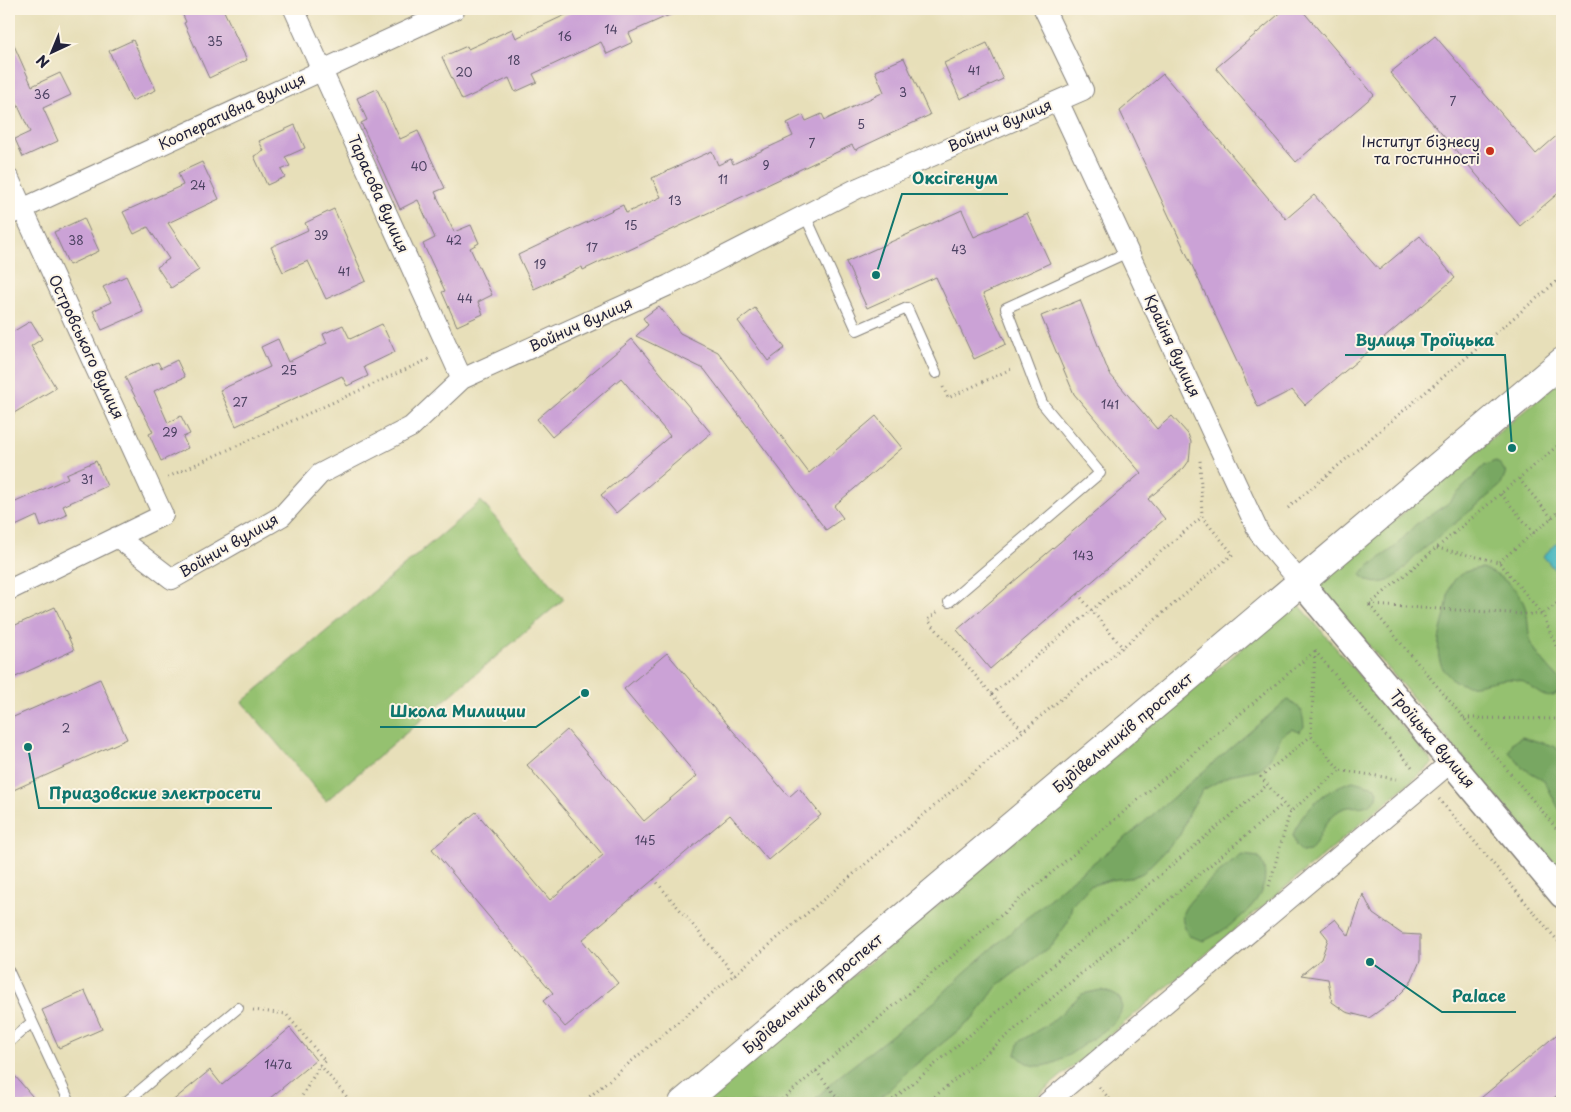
<svg xmlns="http://www.w3.org/2000/svg" width="1571" height="1112" font-family="'Playpen Sans',sans-serif">
<style>
.green{fill:#95c16f;stroke:#5c7255}
.forest{fill:#78a762;stroke:#4d644e}
.water{fill:#45b5bd;stroke:#346c7c}
.building{fill:#cba2d6}
.lines{fill:none;stroke-linecap:round;stroke-linejoin:round}
.service-casing{stroke:#84807a;stroke-width:12}
.minor-casing{stroke:#84807a;stroke-width:22}
.tertiary-casing{stroke:#84807a;stroke-width:28}
.secondary-casing{stroke:#84807a;stroke-width:30}
.path{stroke:#84807a;stroke-width:3;stroke-dasharray:1 4;stroke-linecap:butt}
.service{stroke:#fff;stroke-width:10}
.minor{stroke:#fff;stroke-width:20}
.tertiary{stroke:#fff;stroke-width:25}
.secondary{stroke:#fff;stroke-width:28}
.poi-dot{fill:#c8321e;stroke:#fcf5e5;stroke-width:2}
.labels{text-anchor:middle;stroke-width:4;stroke-linejoin:round;paint-order:stroke}
.number-label{font-size:12px;fill:#4c4262}
.street-label{font-size:15px;fill:#22223b;stroke:#fcf5e5}
.poi-label{font-size:15px;fill:#22223b;stroke:#fcf5e5;text-anchor:end}
.leader{fill:none;stroke:#0f766e;stroke-width:2}
.callout-dot{fill:#0f766e;stroke:#fcf5e5;stroke-width:2}
.callout-label{font-size:16px;text-anchor:middle;font-weight:bold;fill:#0f766e;stroke:#fcf5e5;stroke-width:4;stroke-linejoin:round;paint-order:stroke}
</style>
<rect width="100%" height="100%" fill="#fcf5e5"/>
<filter id="ink" filterUnits="userSpaceOnUse"><feTurbulence type="fractalNoise" baseFrequency=".02" numOctaves="2"/><feDisplacementMap in="SourceGraphic" scale="10" xChannelSelector="R" yChannelSelector="G"/><feConvolveMatrix kernelMatrix="1 2 1 2 8 2 1 2 1" color-interpolation-filters="sRGB"/></filter>
<filter id="wash" filterUnits="userSpaceOnUse"><feTurbulence type="fractalNoise" baseFrequency=".0096" numOctaves="4" result="noise"/><feDisplacementMap in="SourceGraphic" scale="20" xChannelSelector="R" yChannelSelector="G"/><feGaussianBlur stdDeviation="1.12" result="paint"/><feColorMatrix in="noise" values="0 0 0 0 0 0 0 0 0 0 0 0 0 0 0 0 0 1.4 0 .05"/><feComposite in="paint" operator="in"/></filter>
<g filter="url(#wash)">
<rect width="100%" height="100%" fill="#e7dfb9"/>
<path class="green" d="M 1562,379 L 1562,875 L 1318,585 Z
M 481,501 L 564,599 L 326,801 L 242,702 Z
M 1297,602 L 1433,763 L 1029,1103 L 703,1103 Z"/>
<path class="forest" d="M 1495,461 L 1501,465 L 1506,473 L 1501,485 C 1474,509 1444,531 1417,555 C 1408,563 1400,576 1388,581 C 1379,584 1366,584 1361,574 L 1365,569 L 1395,547 L 1415,525 L 1447,504 L 1484,466 Z
M 1483,568 C 1501,576 1521,589 1526,610 C 1529,621 1527,632 1532,644 C 1538,657 1550,669 1560,680 C 1561,687 1559,694 1553,696 C 1541,700 1530,683 1519,680 C 1491,674 1465,701 1444,670 C 1431,651 1444,625 1447,603 C 1449,580 1459,570 1483,568 Z
M 1287,700 C 1301,705 1303,713 1304,727 L 1299,732 L 1292,729 L 1281,736 L 1268,762 L 1259,769 L 1230,775 L 1203,790 L 1188,814 L 1180,835 L 1143,873 L 1129,878 L 1110,880 L 1090,886 L 1072,905 L 1068,922 L 1052,945 L 997,986 L 974,1018 L 909,1070 L 886,1093 L 873,1103 L 811,1103 L 837,1078 L 933,1003 L 964,973 L 1071,880 L 1129,835 Z
M 1522,737 L 1554,746 L 1562,753 L 1562,815 L 1544,780 L 1523,768 L 1509,752 L 1513,742 Z
M 1353,781 L 1375,787 L 1378,791 L 1377,798 C 1363,813 1355,802 1340,810 C 1325,818 1321,838 1310,851 L 1302,852 L 1296,846 L 1293,835 C 1303,808 1326,789 1353,781 Z
M 1242,855 L 1259,857 C 1282,893 1231,928 1204,941 L 1189,936 C 1185,928 1181,922 1183,913 C 1187,899 1229,863 1242,855 Z
M 1101,990 C 1107,992 1118,994 1121,1001 C 1127,1020 1098,1034 1086,1043 C 1065,1058 1038,1080 1016,1054 L 1020,1041 L 1050,1023 L 1082,994 Z"/>
<path class="water" d="M 1562,539 L 1562,570 L 1558,574 L 1543,556 Z"/>
<g id="blocks">
<path class="building" d="M 180,9 L 223,9 L 247,60 L 209,78 L 184,23 L 186,22 Z
M 578,9 L 683,9 L 629,33 L 633,42 L 607,54 L 601,42 L 533,74 L 537,82 L 515,92 L 509,78 L 462,100 L 442,57 L 467,46 L 468,49 L 512,29 L 516,38 Z
M 1285,9 L 1301,9 L 1374,95 L 1296,162 L 1216,68 Z
M 9,34 L 32,86 L 60,73 L 71,95 L 43,108 L 58,141 L 23,157 L 15,139 L 30,132 L 9,86 Z
M 1435,36 L 1536,154 L 1562,131 L 1562,190 L 1520,226 L 1390,73 Z
M 133,40 L 156,90 L 132,101 L 109,51 Z
M 987,43 L 1003,79 L 960,99 L 944,63 Z
M 904,58 L 930,115 L 855,150 L 852,145 L 627,251 L 627,249 L 583,270 L 582,267 L 534,289 L 518,255 L 623,205 L 626,213 L 661,197 L 652,178 L 712,151 L 718,165 L 731,159 L 733,164 L 793,136 L 787,123 L 803,115 L 806,121 L 822,114 L 825,120 L 884,92 L 875,71 Z
M 1163,74 L 1286,219 L 1314,195 L 1379,270 L 1420,236 L 1455,278 L 1305,405 L 1292,390 L 1258,407 L 1120,111 Z
M 377,89 L 400,139 L 418,131 L 445,188 L 435,192 L 454,232 L 471,225 L 479,243 L 470,248 L 492,295 L 478,302 L 483,314 L 457,326 L 442,292 L 445,291 L 423,244 L 435,238 L 418,200 L 400,209 L 361,123 L 367,120 L 357,98 Z
M 295,125 L 305,148 L 285,157 L 290,166 L 281,170 L 285,177 L 267,185 L 254,156 L 264,151 L 259,141 Z
M 202,162 L 219,199 L 168,223 L 199,270 L 171,288 L 157,267 L 169,259 L 148,227 L 134,234 L 123,212 L 183,185 L 178,173 Z
M 334,209 L 366,281 L 326,299 L 308,261 L 283,272 L 271,247 L 308,230 L 305,223 Z
M 962,210 L 974,237 L 1027,213 L 1050,263 L 983,294 L 1006,344 L 974,359 L 936,277 L 867,308 L 846,262 Z
M 84,218 L 99,251 L 69,265 L 54,232 Z
M 126,276 L 143,312 L 102,330 L 93,311 L 111,302 L 103,287 Z
M 1080,300 L 1109,373 L 1157,429 L 1172,416 L 1188,434 L 1191,442 L 1189,461 L 1184,468 L 1148,499 L 1165,519 L 990,669 L 957,630 L 1141,473 L 1074,394 L 1041,316 Z
M 659,306 L 680,333 L 718,352 L 809,473 L 876,416 L 902,448 L 834,506 L 843,518 L 826,530 L 704,369 L 636,336 L 648,325 L 643,318 Z
M 755,308 L 785,348 L 768,361 L 738,321 Z
M 31,321 L 42,339 L 31,346 L 56,388 L 9,416 L 9,334 Z
M 382,324 L 395,352 L 364,367 L 368,376 L 347,386 L 342,376 L 236,426 L 220,390 L 270,367 L 261,347 L 278,339 L 288,362 L 327,343 L 323,334 L 343,325 L 350,339 Z
M 632,339 L 711,433 L 616,513 L 601,495 L 670,436 L 621,378 L 552,437 L 537,419 Z
M 177,360 L 185,377 L 154,391 L 168,423 L 181,416 L 190,434 L 183,437 L 188,448 L 161,461 L 149,434 L 153,432 L 125,377 L 158,362 L 161,368 Z
M 96,461 L 107,486 L 63,506 L 67,515 L 41,527 L 37,516 L 9,529 L 9,505 L 68,478 L 66,474 Z
M 55,607 L 74,650 L 9,680 L 9,628 Z
M 667,653 L 789,797 L 799,788 L 821,815 L 768,860 L 730,815 L 582,940 L 618,983 L 565,1027 L 543,1001 L 553,993 L 432,849 L 476,812 L 550,900 L 603,855 L 527,765 L 567,730 L 644,821 L 697,776 L 624,689 Z
M 100,679 L 127,739 L 9,792 L 9,719 Z
M 1363,894 L 1373,914 L 1402,934 L 1420,935 L 1420,961 L 1410,984 L 1393,1001 L 1369,1018 L 1346,1012 L 1332,1002 L 1328,979 L 1301,975 L 1321,959 L 1328,939 L 1321,930 L 1335,919 L 1349,936 Z
M 85,991 L 102,1029 L 59,1048 L 42,1010 Z
M 290,1028 L 316,1060 L 264,1103 L 170,1103 L 210,1070 L 222,1085 Z
M 1562,1030 L 1562,1091 L 1548,1103 L 1475,1103 Z
M 9,1069 L 38,1103 L 9,1103 Z"/>
</g>
</g>
<g filter="url(#ink)">
<use href="#blocks" fill-opacity="0" stroke="#84807a" stroke-width="1"/>
<g class="lines">
<defs>
<path id="service" d="M 805,215 L 857,330 L 907,308 L 936,373
M 949,602 L 1100,473 L 1042,403 L 1006,308 L 1128,252
M 9,972 L 70,1103
M 9,1042 L 32,1022
M 125,1103 L 238,1008"/>
<path id="minor" d="M 294,9 L 462,379
M 1058,101 L 1259,533 L 1301,583
M 9,179 L 163,515 L 9,590
M 9,215 L 455,9
M 117,537 L 172,579 L 282,516 L 320,474 L 411,427 L 462,379 L 669,285 L 856,189 L 1083,90 L 1044,9
M 1047,1103 L 1451,762"/>
<path id="tertiary" d="M 1301,583 L 1562,895"/>
<path id="secondary" d="M 683,1103 L 1562,362"/>
</defs>
<use href="#service" class="service-casing"/>
<use href="#minor" class="minor-casing"/>
<use href="#tertiary" class="tertiary-casing"/>
<use href="#secondary" class="secondary-casing"/>
<path class="path" d="M 943,387 L 948,398 L 1011,369
M 168,477 L 431,358
M 1519,479 L 1552,518
M 1501,494 L 1534,533
M 1288,508 L 1562,277
M 1437,548 L 1499,562 L 1543,615 L 1562,661
M 1499,562 L 1562,509
M 1078,594 L 1123,648
M 1369,605 L 1562,835
M 1369,605 L 1562,442
M 1370,605 L 1543,615 L 1562,599
M 937,612 L 928,620 L 1023,731
M 1315,651 L 1412,767
M 1315,652 L 1311,736 L 1340,770 L 1396,779
M 992,694 L 1202,517
M 1464,718 L 1562,719
M 1439,799 L 1562,946
M 1290,812 L 1261,777 L 1311,736
M 654,879 L 735,975
M 1269,886 L 1290,812 L 1340,770
M 253,1010 L 286,1014 L 325,1061 L 320,1065 L 298,1103
M 320,1065 L 352,1103
M 816,1071 L 842,1103
M 1099,1087 L 1113,1103
M 582,1103 L 1233,554 L 1202,517 L 1200,459
M 778,1103 L 1315,651
M 889,1103 L 1267,785
M 927,1103 L 1283,804"/>
<use href="#service" class="service"/>
<use href="#minor" class="minor"/>
<use href="#tertiary" class="tertiary"/>
<use href="#secondary" class="secondary"/>
</g>
</g>
<circle class="poi-dot" cx="1490" cy="151" r="5"/>
<g class="labels">
<g class="number-label">
<text x="611" y="34">14</text>
<text x="565" y="41">16</text>
<text x="215" y="46">35</text>
<text x="514" y="65">18</text>
<text x="974" y="75">41</text>
<text x="464" y="77">20</text>
<text x="903" y="97">3</text>
<text x="42" y="99">36</text>
<text x="1453" y="106">7</text>
<text x="861" y="129">5</text>
<text x="812" y="148">7</text>
<text x="766" y="170">9</text>
<text x="419" y="171">40</text>
<text x="723" y="184">11</text>
<text x="198" y="190">24</text>
<text x="675" y="205">13</text>
<text x="631" y="230">15</text>
<text x="321" y="240">39</text>
<text x="76" y="245">38</text>
<text x="454" y="245">42</text>
<text x="592" y="252">17</text>
<text x="959" y="254">43</text>
<text x="540" y="269">19</text>
<text x="344" y="276">41</text>
<text x="465" y="303">44</text>
<text x="289" y="375">25</text>
<text x="240" y="407">27</text>
<text x="1110" y="409">141</text>
<text x="170" y="437">29</text>
<text x="87" y="484">31</text>
<text x="1083" y="560">143</text>
<text x="66" y="733">2</text>
<text x="645" y="845">145</text>
<text x="278" y="1069">147а</text>
</g>
<g class="street-label">
<text transform="translate(232 112) rotate(-25)" y="5">Кооперативна вулиця</text>
<text transform="translate(1000 126) rotate(-23)" y="5">Войнич вулиця</text>
<text transform="translate(378 194) rotate(66)" y="5">Тарасова вулиця</text>
<text transform="translate(581 325) rotate(-24)" y="5">Войнич вулиця</text>
<text transform="translate(1172 346) rotate(65)" y="5">Крайня вулиця</text>
<text transform="translate(86 347) rotate(65)" y="5">Островського вулиця</text>
<text transform="translate(229 546) rotate(-30)" y="5">Войнич вулиця</text>
<text transform="translate(1123 733) rotate(-40)" y="5">Будівельників проспект</text>
<text transform="translate(1432 739) rotate(50)" y="5">Троїцька вулиця</text>
<text transform="translate(813 994) rotate(-40)" y="5">Будівельників проспект</text>
</g>
<g class="poi-label">
<text x="1480" y="147">Інститут бізнесу<tspan x="1480" dy="17">та гостинності</tspan></text>
</g>
</g>
<path class="leader" d="M876 275L902 194H1008M1512 448L1505 355H1345M585 693L536 727H380M28 747L39 808H272M1370 962L1442 1012H1516"/>
<g class="callout-dot">
<circle cx="876" cy="275" r="5"/>
<circle cx="1512" cy="448" r="5"/>
<circle cx="585" cy="693" r="5"/>
<circle cx="28" cy="747" r="5"/>
<circle cx="1370" cy="962" r="5"/>
</g>
<g class="callout-label">
<text x="955" y="184">Оксігенум</text>
<text x="1425" y="346">Вулиця Троїцька</text>
<text x="458" y="717">Школа Милиции</text>
<text x="155" y="799">Приазовские электросети</text>
<text x="1479" y="1002">Palace</text>
</g>
<rect width="1571" height="1112" fill="none" stroke="#fcf5e5" stroke-width="30"/>
<g transform="translate(52 52) rotate(224)" stroke="#fcf5e5" stroke-width="4" paint-order="stroke">
<path d="M0-4L9 19L0 12L-9 19Z" fill="#22223b"/>
<text y="-8" font-size="14" font-weight="bold" text-anchor="middle" fill="#22223b">N</text>
</g>
</svg>
